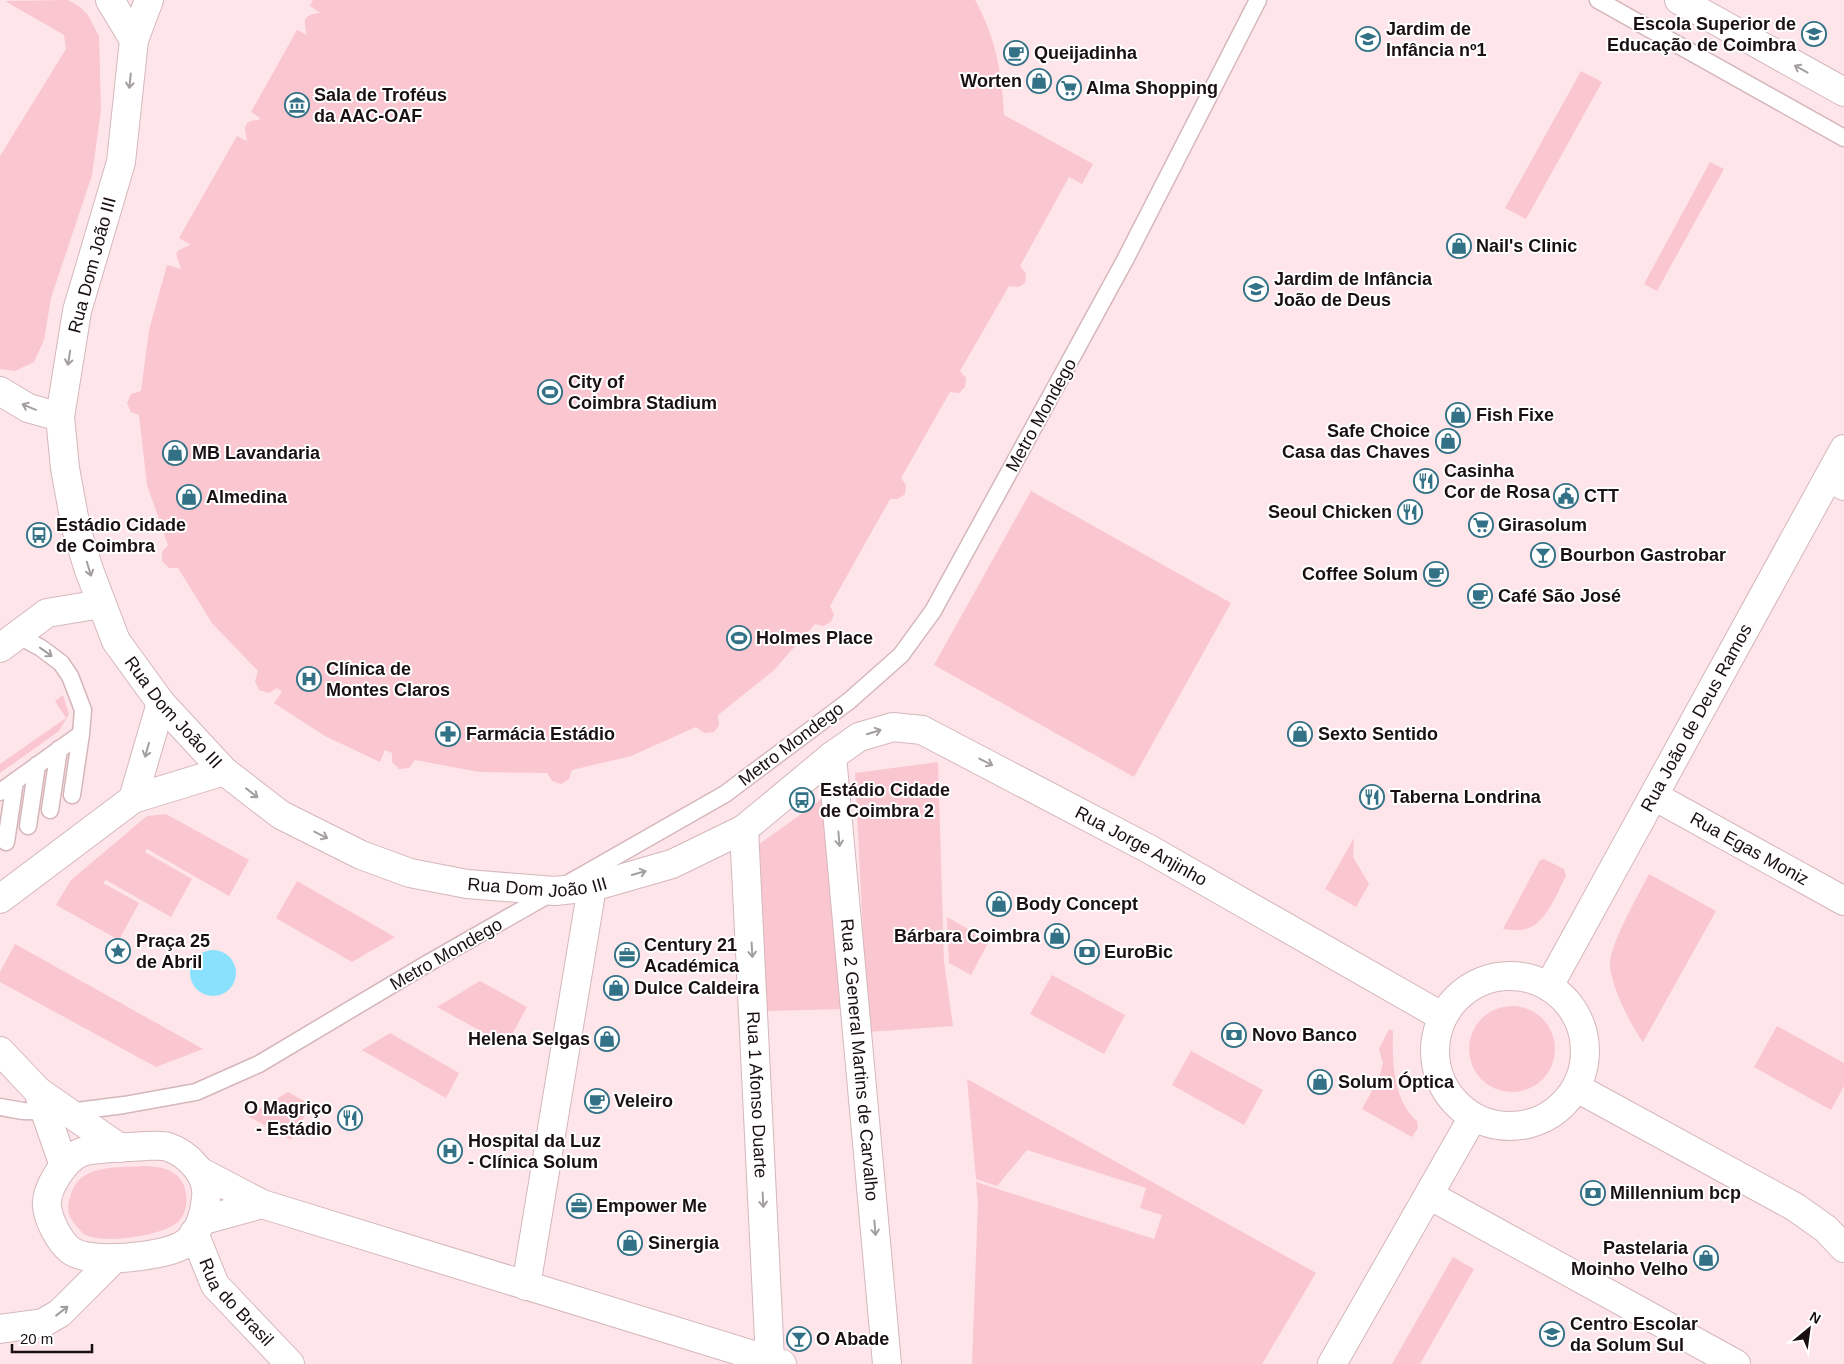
<svg xmlns="http://www.w3.org/2000/svg" width="1844" height="1364" font-family="Helvetica,sans-serif">
<style>
.green{fill:#fac6cf}
.water{fill:#8ae1fe}
.lines{fill:none;stroke-linecap:round;stroke-linejoin:round}
.lane-casing{stroke:#d5b7bb;stroke-width:19}
.street-casing{stroke:#d5b7bb;stroke-width:30}
.secondary-casing{stroke:#d5b7bb;stroke-width:30}
.lane{stroke:#fff;stroke-width:16}
.street{stroke:#fff;stroke-width:28}
.secondary{stroke:#fff;stroke-width:28}
.oneway{stroke:#a39fa0}
.labels{text-anchor:middle;stroke-width:4;stroke-linejoin:round;paint-order:stroke}
.poi-label{font-size:18px;font-weight:bold;fill:#1a1012;stroke:#fff;text-anchor:start}
.street-label{font-size:18px;fill:#1a1012;stroke:#fff}
</style>
<rect width="100%" height="100%" fill="#fee5e9"/>
<path class="green" d="M 68,0 L 80,7 L 88,15 L 99,36 L 101,110 L 92,175 L 51,298 L 44,340 L 34,362 L 15,371 L 0,369 L 0,156 L 66,49 L 64,35 L 5,1 Z
M 313,0 L 975,0 C 996,38 1002,73 1004,115 L 1093,164 L 1082,184 L 1069,177 L 1020,266 L 1026,273 L 1025,283 L 1019,287 L 1009,286 L 960,371 L 966,378 L 965,387 L 959,393 L 950,392 L 901,478 L 906,485 L 905,494 L 898,499 L 890,499 L 830,606 L 834,614 L 831,622 L 823,626 L 815,624 L 773,671 L 718,715 L 719,725 L 714,732 L 704,733 L 696,727 L 631,756 L 572,770 L 569,779 L 561,784 L 552,781 L 547,773 L 479,772 L 415,760 L 409,768 L 399,769 L 392,762 L 392,753 L 385,750 L 380,762 L 325,736 L 274,703 L 282,692 L 277,688 L 269,693 L 259,690 L 255,681 L 258,671 L 212,623 L 178,568 L 169,568 L 162,561 L 162,552 L 168,545 L 147,485 L 139,415 L 131,412 L 127,403 L 131,394 L 141,391 L 149,330 L 167,265 L 181,269 C 176,252 171,252 191,245 L 179,238 L 237,136 L 247,141 C 245,130 241,120 259,120 L 260,118 L 251,112 L 297,30 L 307,35 C 304,21 301,15 320,13 L 310,6 Z
M 1581,71 L 1602,82 L 1526,219 L 1505,208 Z
M 1710,162 L 1724,169 L 1657,291 L 1644,284 Z
M 1031,491 L 1231,603 L 1134,777 L 934,665 Z
M 63,695 L 69,714 L 59,731 L 0,773 L 0,764 L 66,718 L 55,701 Z
M 938,762 L 944,962 L 953,1026 L 868,1032 L 855,773 Z
M 826,796 L 847,1009 L 765,1011 L 754,848 Z
M 166,814 L 249,860 L 229,896 L 147,849 L 145,852 L 192,879 L 171,917 L 106,880 L 103,883 L 139,903 L 119,940 L 56,905 L 71,880 L 147,816 Z
M 1354,838 L 1353,857 L 1369,884 L 1356,907 L 1325,889 Z
M 1544,859 L 1564,869 L 1566,876 C 1557,893 1546,924 1526,929 C 1519,931 1510,930 1503,929 L 1540,860 Z
M 1649,874 L 1716,911 L 1643,1042 C 1631,1025 1611,987 1610,965 C 1609,945 1639,894 1649,874 Z
M 297,881 L 395,937 L 352,962 L 276,918 Z
M 947,917 L 989,941 L 971,975 L 949,963 Z
M 15,944 L 203,1049 L 156,1067 L 0,982 L 0,972 Z
M 1052,975 L 1125,1015 L 1104,1054 L 1030,1014 Z
M 480,981 L 527,1007 L 506,1045 L 437,1007 Z
M1469 1049a43 43 0 1 1 86 0a43 43 0 1 1-86 0Z
M 1777,1026 L 1844,1063 L 1844,1086 L 1831,1110 L 1754,1067 Z
M 1389,1029 L 1393,1031 C 1392,1061 1393,1100 1417,1121 L 1418,1128 L 1412,1137 L 1362,1109 L 1379,1078 L 1383,1063 L 1379,1049 Z
M 390,1033 L 459,1073 L 446,1098 L 362,1050 Z
M 1191,1051 L 1263,1090 L 1244,1125 L 1172,1085 Z
M 967,1079 L 1316,1273 L 1262,1364 L 972,1364 L 978,1202 L 976,1182 L 1154,1239 L 1162,1215 L 1140,1208 L 1146,1188 L 1027,1150 L 997,1186 L 976,1179 Z
M 288,1092 L 311,1105 L 291,1140 L 248,1116 Z
M 146,1166 C 157,1167 166,1167 175,1174 C 189,1184 190,1209 179,1221 C 165,1236 101,1245 84,1234 C 80,1231 75,1224 72,1220 C 66,1211 68,1203 71,1194 C 80,1163 120,1168 146,1166 Z
M 1453,1257 L 1474,1269 L 1420,1364 L 1392,1364 Z"/>
<path class="water" d="M190 973a23 23 0 1 1 46 0a23 23 0 1 1-46 0Z"/>
<g class="lines">
<defs>
<path id="lane" d="M 1598,0 L 1844,138
M 0,792 L 81,734 L 83,710 L 70,676 L 61,663 L 41,648 L 17,635
M 72,795 L 81,734
M 50,810 L 59,749
M 28,826 L 37,765
M 6,842 L 15,781
M 0,1107 L 23,1111 L 69,1112 L 124,1105 L 196,1092 L 259,1064 L 425,965 L 725,794 L 849,701 L 901,655 L 933,611 L 1013,465 L 1125,260 L 1258,0"/>
<g id="street">
<path d="M 0,391 L 28,408 L 60,417"/>
<path d="M 1829,477 L 1844,486"/>
<path d="M 0,648 L 47,613 L 101,604"/>
<path id="s1" d="M 832,756 L 887,1364"/>
<path id="s2" d="M 1654,796 L 1844,901"/>
<path id="s3" d="M 744,829 L 770,1360"/>
<path d="M 1429,1195 L 1736,1364"/>
<path d="M 526,1286 L 592,887"/>
<path d="M 0,1329 L 43,1323 L 60,1313 L 115,1258"/>
</g>
<g id="secondary">
<path d="M 110,0 L 134,40"/>
<path id="s4" d="M 149,0 L 134,40 L 121,162 L 77,311 L 60,417 L 65,468 L 76,528 L 89,570 L 116,641 L 161,703 L 224,771 L 281,815 L 361,855 L 410,873 L 467,884 L 555,891 L 592,887 L 672,864 L 744,829 L 832,756 L 859,737 L 893,727 L 922,730 L 1149,849 L 1443,1017"/>
<path d="M 1679,0 L 1844,92"/>
<path d="M 133,799 L 161,703"/>
<path d="M 0,899 L 133,799 L 224,771"/>
<circle cx="1510" cy="1051" r="75"/>
<path id="s5" d="M 1549,986 L 1844,449"/>
<path d="M 0,1051 L 38,1091 L 64,1166"/>
<path d="M 1577,1088 L 1795,1207 L 1826,1229 L 1844,1248"/>
<path d="M 38,1091 L 120,1148"/>
<path d="M 146,1146 C 153,1146 162,1145 168,1147 C 189,1154 209,1176 206,1198 C 204,1216 199,1237 181,1246 C 160,1257 89,1265 70,1250 C 59,1241 49,1221 47,1207 C 45,1189 65,1158 82,1152 C 93,1148 132,1147 146,1146 Z"/>
<path d="M 201,1172 L 262,1204 L 782,1364"/>
<path d="M 204,1220 L 262,1204"/>
<path id="s6" d="M 194,1233 L 215,1285 L 290,1364"/>
<path d="M 1332,1364 L 1473,1117"/>
</g>
</defs>
<use href="#lane" class="lane-casing"/>
<use href="#street" class="street-casing"/>
<use href="#secondary" class="secondary-casing"/>
<use href="#lane" class="lane"/>
<use href="#street" class="street"/>
<use href="#secondary" class="secondary"/>
</g>
<defs><path id="oneway-shaft" d="M-6 0H5M1.5-3L5.5 0L1.5 3" fill="none" stroke-width="1.6" stroke-linecap="round" stroke-linejoin="round" transform="scale(1.25)"/></defs>
<g class="oneway">
<use href="#oneway-shaft" transform="translate(1801 69) rotate(-151)"/>
<use href="#oneway-shaft" transform="translate(130 81) rotate(96)"/>
<use href="#oneway-shaft" transform="translate(69 358) rotate(99)"/>
<use href="#oneway-shaft" transform="translate(29 407) rotate(-157)"/>
<use href="#oneway-shaft" transform="translate(89 569) rotate(73)"/>
<use href="#oneway-shaft" transform="translate(46 652) rotate(36)"/>
<use href="#oneway-shaft" transform="translate(874 732) rotate(-17)"/>
<use href="#oneway-shaft" transform="translate(147 750) rotate(106)"/>
<use href="#oneway-shaft" transform="translate(986 762) rotate(27)"/>
<use href="#oneway-shaft" transform="translate(252 793) rotate(38)"/>
<use href="#oneway-shaft" transform="translate(321 835) rotate(27)"/>
<use href="#oneway-shaft" transform="translate(839 839) rotate(85)"/>
<use href="#oneway-shaft" transform="translate(639 873) rotate(-16)"/>
<use href="#oneway-shaft" transform="translate(752 950) rotate(87)"/>
<use href="#oneway-shaft" transform="translate(763 1200) rotate(87)"/>
<use href="#oneway-shaft" transform="translate(875 1228) rotate(85)"/>
<use href="#oneway-shaft" transform="translate(62 1311) rotate(-38)"/>
</g>
<defs>
<symbol id="university-ring" viewBox="-11 -11 22 22"><circle r="9.5" fill="#fff" stroke="#327186" stroke-width="1.5"/><path d="M0-5L7-2L0 1L-7-2ZM-4 1L0 2.5L4 1V4Q0 6-4 4Z" fill="#327186"/></symbol>
<symbol id="school-ring" viewBox="-11 -11 22 22"><circle r="9.5" fill="#fff" stroke="#327186" stroke-width="1.5"/><path d="M0-5L7-2L0 1L-7-2ZM-4 1L0 2.5L4 1V4Q0 6-4 4Z" fill="#327186"/></symbol>
<symbol id="cafe-ring" viewBox="-11 -11 22 22"><circle r="9.5" fill="#fff" stroke="#327186" stroke-width="1.5"/><path d="M-5.5-4.5H6V0H3Q3 3.5 0 3.5H-2.5Q-5.5 3.5-5.5 0ZM3-3.2v2h1.7v-2ZM-6 4.5H4V6H-6Z" fill="#327186"/></symbol>
<symbol id="shop-ring" viewBox="-11 -11 22 22"><circle r="9.5" fill="#fff" stroke="#327186" stroke-width="1.5"/><path d="M-5-2.5h2.3a2.7 3.5 0 0 1 5.4 0H5L5.5 6h-11ZM-1.5-2.5h3a1.5 2.3 0 0 0-3 0Z" fill="#327186"/></symbol>
<symbol id="supermarket-ring" viewBox="-11 -11 22 22"><circle r="9.5" fill="#fff" stroke="#327186" stroke-width="1.5"/><path d="M-6-5.5h2.5l.6 2H6L4.5 2H-2.5L-4.4-4H-6ZM-1.5 3.2a1.3 1.3 0 1 0 .1 0ZM3 3.2a1.3 1.3 0 1 0 .1 0Z" fill="#327186"/></symbol>
<symbol id="museum-ring" viewBox="-11 -11 22 22"><circle r="9.5" fill="#fff" stroke="#327186" stroke-width="1.5"/><path d="M0-6L6-3V-2H-6V-3ZM-5-1h2V3h-2ZM-1-1h2V3h-2ZM3-1h2V3H3ZM-6 4H6V6H-6Z" fill="#327186"/></symbol>
<symbol id="stadium-ring" viewBox="-11 -11 22 22"><circle r="9.5" fill="#fff" stroke="#327186" stroke-width="1.5"/><path d="M0-5a6.5 5 0 1 0 0 10a6.5 5 0 1 0 0-10ZM-3.5-1.8h7v3.6h-7Z" fill="#327186"/></symbol>
<symbol id="restaurant-ring" viewBox="-11 -11 22 22"><circle r="9.5" fill="#fff" stroke="#327186" stroke-width="1.5"/><path d="M-5-6h1v4h1v-4h1v4h1v-4h1v5L-1.5 .5V6h-2V.5L-5-1ZM5-6V6H3V1.5H1.5Q1.5-4 5-6Z" fill="#327186"/></symbol>
<symbol id="civic-ring" viewBox="-11 -11 22 22"><circle r="9.5" fill="#fff" stroke="#327186" stroke-width="1.5"/><path d="M-.6-6.5H3V-4.5H.6V-3L4-1V1h2V6H-6V1h2V-1L-.6-3ZM-1.2 2.5V6h2.4V2.5Z" fill="#327186"/></symbol>
<symbol id="bus-ring" viewBox="-11 -11 22 22"><circle r="9.5" fill="#fff" stroke="#327186" stroke-width="1.5"/><path d="M-5-6H5V4H4V6H2V4H-2V6H-4V4H-5ZM-3.5-4V0h7V-4ZM-3.5 1.2v1.5H-2V1.2ZM2 1.2v1.5H3.5V1.2Z" fill="#327186"/></symbol>
<symbol id="bar-ring" viewBox="-11 -11 22 22"><circle r="9.5" fill="#fff" stroke="#327186" stroke-width="1.5"/><path d="M-6-5H6L.8 .8V4.5H3.5V6h-7V4.5H-.8V.8Z" fill="#327186"/></symbol>
<symbol id="hospital-ring" viewBox="-11 -11 22 22"><circle r="9.5" fill="#fff" stroke="#327186" stroke-width="1.5"/><path d="M-5-5h3v3.5h4V-5h3V5h-3V1.5h-4V5h-3Z" fill="#327186"/></symbol>
<symbol id="pharmacy-ring" viewBox="-11 -11 22 22"><circle r="9.5" fill="#fff" stroke="#327186" stroke-width="1.5"/><path d="M-2-6h4v4h4v4h-4v4h-4v-4h-4v-4h4Z" fill="#327186"/></symbol>
<symbol id="sight-ring" viewBox="-11 -11 22 22"><circle r="9.5" fill="#fff" stroke="#327186" stroke-width="1.5"/><path d="M0-6L1.8-2.2L6-1.7L2.9 1.2L3.7 5.4L0 3.3L-3.7 5.4L-2.9 1.2L-6-1.7L-1.8-2.2Z" fill="#327186"/></symbol>
<symbol id="bank-ring" viewBox="-11 -11 22 22"><circle r="9.5" fill="#fff" stroke="#327186" stroke-width="1.5"/><path d="M-6-4H6V4H-6ZM0-2.3a2.3 2.3 0 1 0 0 4.6a2.3 2.3 0 1 0 0-4.6Z" fill="#327186"/></symbol>
<symbol id="office-ring" viewBox="-11 -11 22 22"><circle r="9.5" fill="#fff" stroke="#327186" stroke-width="1.5"/><path d="M-6-3h4V-5.5h4V-3h4V5H-6ZM-1-4.5V-3h2v-1.5ZM-6 0V1H6V0Z" fill="#327186"/></symbol>
</defs>
<g fill-rule="evenodd">
<use href="#university-ring" x="1800" y="20" width="28" height="28"/>
<use href="#school-ring" x="1354" y="25" width="28" height="28"/>
<use href="#cafe-ring" x="1002" y="39" width="28" height="28"/>
<use href="#shop-ring" x="1025" y="67" width="28" height="28"/>
<use href="#supermarket-ring" x="1055" y="74" width="28" height="28"/>
<use href="#museum-ring" x="283" y="91" width="28" height="28"/>
<use href="#shop-ring" x="1445" y="232" width="28" height="28"/>
<use href="#school-ring" x="1242" y="275" width="28" height="28"/>
<use href="#stadium-ring" x="536" y="378" width="28" height="28"/>
<use href="#shop-ring" x="1444" y="401" width="28" height="28"/>
<use href="#shop-ring" x="1434" y="427" width="28" height="28"/>
<use href="#shop-ring" x="161" y="439" width="28" height="28"/>
<use href="#restaurant-ring" x="1412" y="467" width="28" height="28"/>
<use href="#civic-ring" x="1552" y="482" width="28" height="28"/>
<use href="#shop-ring" x="175" y="483" width="28" height="28"/>
<use href="#restaurant-ring" x="1396" y="498" width="28" height="28"/>
<use href="#supermarket-ring" x="1467" y="511" width="28" height="28"/>
<use href="#bus-ring" x="25" y="521" width="28" height="28"/>
<use href="#bar-ring" x="1529" y="541" width="28" height="28"/>
<use href="#cafe-ring" x="1422" y="560" width="28" height="28"/>
<use href="#cafe-ring" x="1466" y="582" width="28" height="28"/>
<use href="#stadium-ring" x="725" y="624" width="28" height="28"/>
<use href="#hospital-ring" x="295" y="665" width="28" height="28"/>
<use href="#pharmacy-ring" x="434" y="720" width="28" height="28"/>
<use href="#shop-ring" x="1286" y="720" width="28" height="28"/>
<use href="#restaurant-ring" x="1358" y="783" width="28" height="28"/>
<use href="#bus-ring" x="788" y="786" width="28" height="28"/>
<use href="#shop-ring" x="985" y="890" width="28" height="28"/>
<use href="#shop-ring" x="1043" y="922" width="28" height="28"/>
<use href="#sight-ring" x="104" y="937" width="28" height="28"/>
<use href="#bank-ring" x="1073" y="938" width="28" height="28"/>
<use href="#office-ring" x="613" y="941" width="28" height="28"/>
<use href="#shop-ring" x="602" y="974" width="28" height="28"/>
<use href="#bank-ring" x="1220" y="1021" width="28" height="28"/>
<use href="#shop-ring" x="593" y="1025" width="28" height="28"/>
<use href="#shop-ring" x="1306" y="1068" width="28" height="28"/>
<use href="#cafe-ring" x="583" y="1087" width="28" height="28"/>
<use href="#restaurant-ring" x="336" y="1104" width="28" height="28"/>
<use href="#hospital-ring" x="436" y="1137" width="28" height="28"/>
<use href="#bank-ring" x="1579" y="1179" width="28" height="28"/>
<use href="#office-ring" x="565" y="1192" width="28" height="28"/>
<use href="#shop-ring" x="616" y="1229" width="28" height="28"/>
<use href="#shop-ring" x="1692" y="1244" width="28" height="28"/>
<use href="#school-ring" x="1538" y="1320" width="28" height="28"/>
<use href="#bar-ring" x="785" y="1325" width="28" height="28"/>
</g>
<g class="labels">
<g class="poi-label">
<text x="1796" y="30" text-anchor="end">Escola Superior de<tspan x="1796" dy="21">Educação de Coimbra</tspan></text>
<text x="1386" y="35">Jardim de<tspan x="1386" dy="21">Infância nº1</tspan></text>
<text x="1034" y="59">Queijadinha</text>
<text x="1022" y="87" text-anchor="end">Worten</text>
<text x="1086" y="94">Alma Shopping</text>
<text x="314" y="101">Sala de Troféus<tspan x="314" dy="21">da AAC-OAF</tspan></text>
<text x="1476" y="252">Nail's Clinic</text>
<text x="1274" y="285">Jardim de Infância<tspan x="1274" dy="21">João de Deus</tspan></text>
<text x="568" y="388">City of<tspan x="568" dy="21">Coimbra Stadium</tspan></text>
<text x="1476" y="421">Fish Fixe</text>
<text x="1430" y="437" text-anchor="end">Safe Choice<tspan x="1430" dy="21">Casa das Chaves</tspan></text>
<text x="192" y="459">MB Lavandaria</text>
<text x="1444" y="477">Casinha<tspan x="1444" dy="21">Cor de Rosa</tspan></text>
<text x="1584" y="502">CTT</text>
<text x="206" y="503">Almedina</text>
<text x="1392" y="518" text-anchor="end">Seoul Chicken</text>
<text x="56" y="531">Estádio Cidade<tspan x="56" dy="21">de Coimbra</tspan></text>
<text x="1498" y="531">Girasolum</text>
<text x="1560" y="561">Bourbon Gastrobar</text>
<text x="1418" y="580" text-anchor="end">Coffee Solum</text>
<text x="1498" y="602">Café São José</text>
<text x="756" y="644">Holmes Place</text>
<text x="326" y="675">Clínica de<tspan x="326" dy="21">Montes Claros</tspan></text>
<text x="466" y="740">Farmácia Estádio</text>
<text x="1318" y="740">Sexto Sentido</text>
<text x="820" y="796">Estádio Cidade<tspan x="820" dy="21">de Coimbra 2</tspan></text>
<text x="1390" y="803">Taberna Londrina</text>
<text x="1016" y="910">Body Concept</text>
<text x="1040" y="942" text-anchor="end">Bárbara Coimbra</text>
<text x="136" y="947">Praça 25<tspan x="136" dy="21">de Abril</tspan></text>
<text x="644" y="951">Century 21<tspan x="644" dy="21">Académica</tspan></text>
<text x="1104" y="958">EuroBic</text>
<text x="634" y="994">Dulce Caldeira</text>
<text x="1252" y="1041">Novo Banco</text>
<text x="590" y="1045" text-anchor="end">Helena Selgas</text>
<text x="1338" y="1088">Solum Óptica</text>
<text x="614" y="1107">Veleiro</text>
<text x="332" y="1114" text-anchor="end">O Magriço<tspan x="332" dy="21">- Estádio</tspan></text>
<text x="468" y="1147">Hospital da Luz<tspan x="468" dy="21">- Clínica Solum</tspan></text>
<text x="1610" y="1199">Millennium bcp</text>
<text x="596" y="1212">Empower Me</text>
<text x="648" y="1249">Sinergia</text>
<text x="1688" y="1254" text-anchor="end">Pastelaria<tspan x="1688" dy="21">Moinho Velho</tspan></text>
<text x="1570" y="1330">Centro Escolar<tspan x="1570" dy="21">da Solum Sul</tspan></text>
<text x="816" y="1345">O Abade</text>
</g>
<g class="street-label">
<text transform="translate(92 265) rotate(-75)" y="6">Rua Dom João III</text>
<text transform="translate(1041 415) rotate(-61)" y="6">Metro Mondego</text>
<text dy="6" stroke="none"><textPath href="#s4" startOffset="752">Rua Dom João III</textPath></text>
<text dy="6" stroke="none"><textPath href="#s5" startOffset="306">Rua João de Deus Ramos</textPath></text>
<text transform="translate(791 744) rotate(-37)" y="6">Metro Mondego</text>
<text dy="6" stroke="none"><textPath href="#s4" startOffset="1850">Rua Jorge Anjinho</textPath></text>
<text dy="6" stroke="none"><textPath href="#s2" startOffset="109">Rua Egas Moniz</textPath></text>
<text dy="6" stroke="none"><textPath href="#s4" startOffset="1172">Rua Dom João III</textPath></text>
<text transform="translate(446 954) rotate(-30)" y="6">Metro Mondego</text>
<text dy="6" stroke="none"><textPath href="#s1" startOffset="305">Rua 2 General Martins de Carvalho</textPath></text>
<text dy="6" stroke="none"><textPath href="#s3" startOffset="266">Rua 1 Afonso Duarte</textPath></text>
<text dy="6" stroke="none"><textPath href="#s6" startOffset="82">Rua do Brasil</textPath></text>
</g>
</g>
<g transform="translate(1809 1329) rotate(29)" stroke="#ffffff" stroke-width="4" paint-order="stroke">
<path d="M0-4L9 19L0 12L-9 19Z" fill="#1a1012"/>
<text y="-8" font-size="14" font-weight="bold" text-anchor="middle" fill="#1a1012">N</text>
</g>
<path d="M12 1344v8h80v-8" fill="none" stroke="#1a1012" stroke-width="2.5"/>
<text x="20" y="1344" font-size="15" fill="#1a1012" stroke="#ffffff" stroke-width="4" paint-order="stroke">20 m</text>
</svg>
